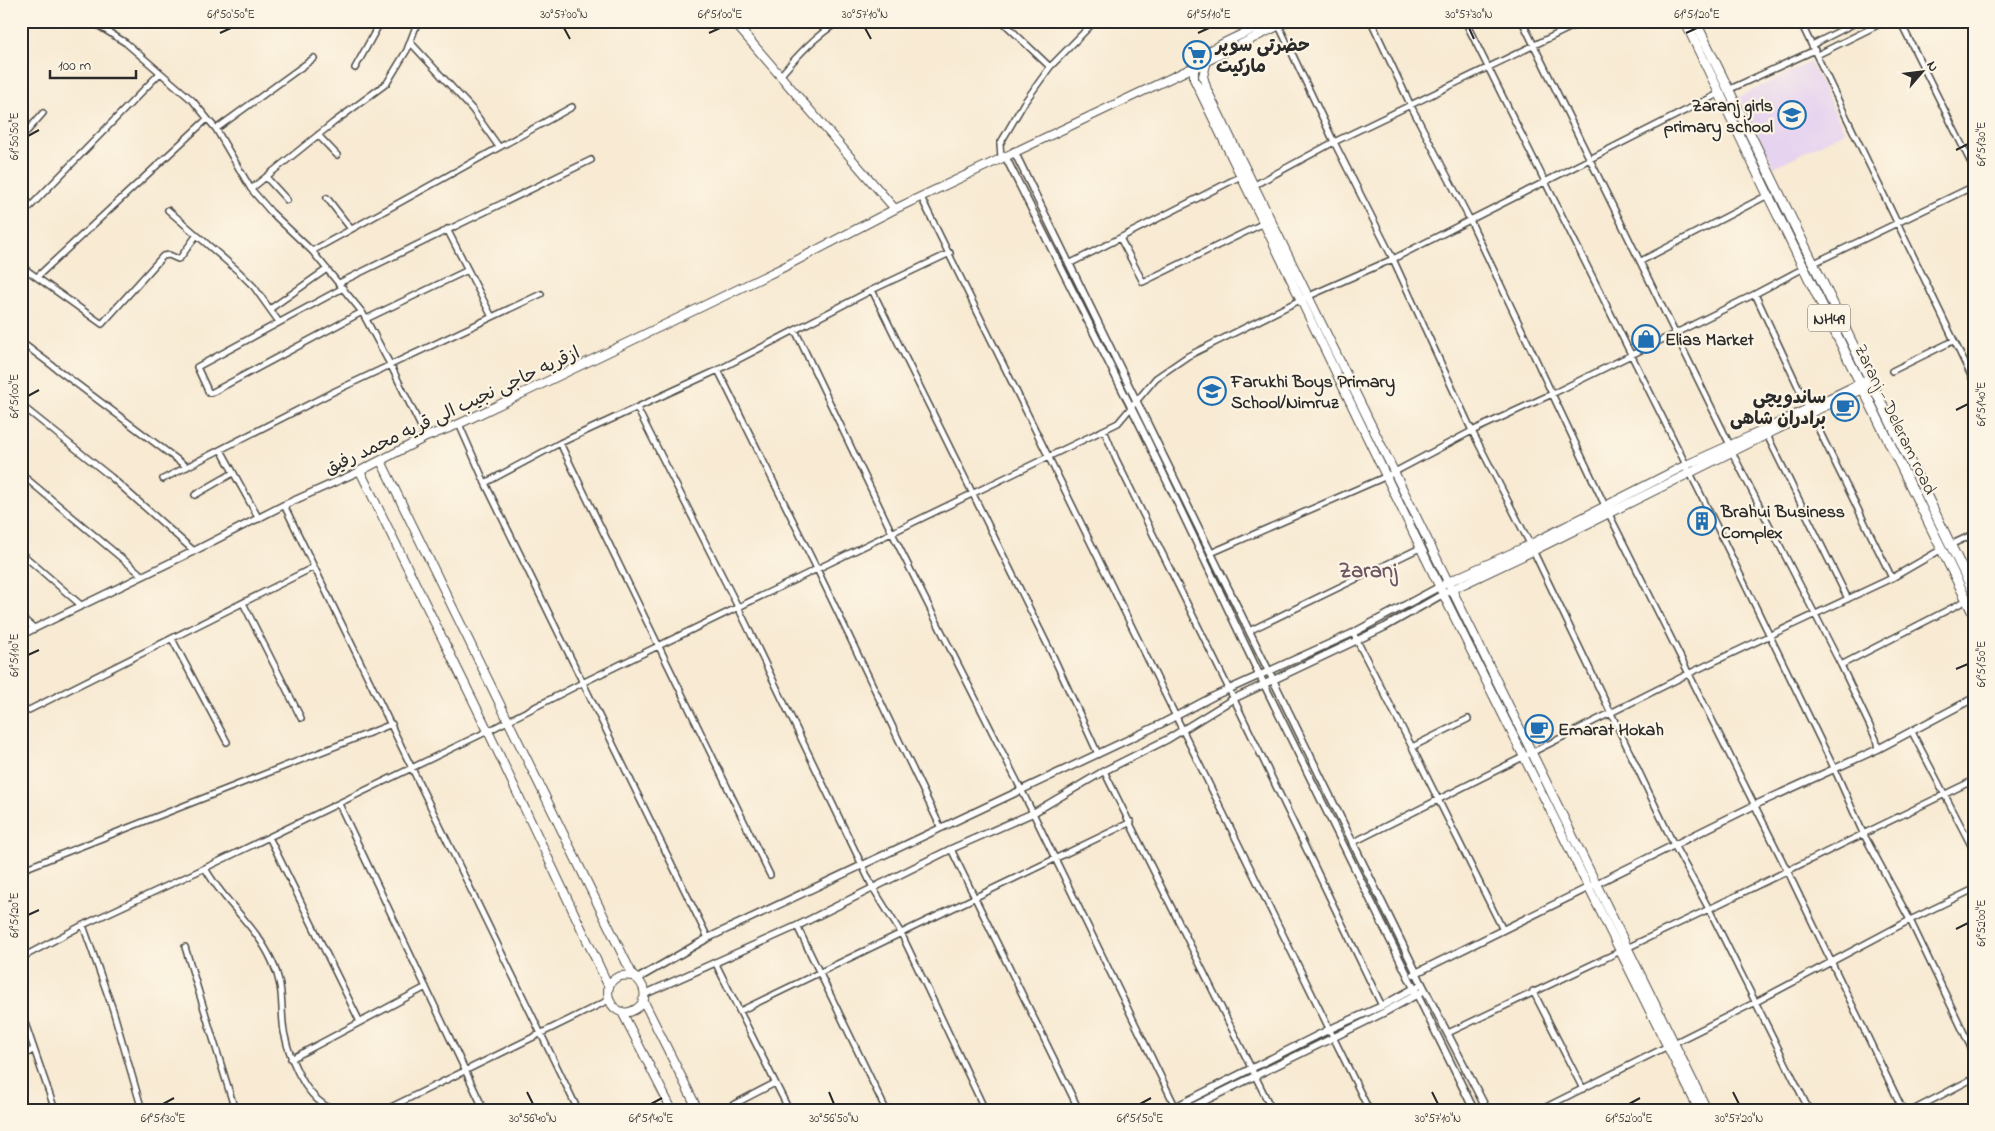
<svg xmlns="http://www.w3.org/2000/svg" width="1995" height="1131" font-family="'Indie Flower','Playpen Sans Arabic',sans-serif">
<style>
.built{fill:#e6d3f0}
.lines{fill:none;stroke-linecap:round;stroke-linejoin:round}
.minor-casing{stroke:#4a4844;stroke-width:8}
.tertiary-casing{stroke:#4a4844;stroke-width:9}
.secondary-casing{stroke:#4a4844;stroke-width:10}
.trunk-casing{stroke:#4a4844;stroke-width:11}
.minor{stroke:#fff;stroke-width:5}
.tertiary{stroke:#fff;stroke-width:6}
.secondary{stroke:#fff;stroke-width:8}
.trunk{stroke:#fff;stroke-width:9}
.ticks{fill:none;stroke:#2b2b2b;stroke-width:2}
.labels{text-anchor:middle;stroke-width:4.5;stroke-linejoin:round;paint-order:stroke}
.shield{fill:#fcf5e5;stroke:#6a6863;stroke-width:1}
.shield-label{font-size:16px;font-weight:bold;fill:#2b2b2b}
.poi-label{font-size:18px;font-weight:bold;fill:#2b2b2b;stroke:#fcf5e5;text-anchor:start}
.street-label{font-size:18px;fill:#2b2b2b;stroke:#fcf5e5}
.district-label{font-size:22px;font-weight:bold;fill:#6e5563;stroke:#fcf5e5}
.neatline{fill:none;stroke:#2b2b2b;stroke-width:2}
.ticks-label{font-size:12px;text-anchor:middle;fill:#2b2b2b}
</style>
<rect width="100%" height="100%" fill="#fcf5e5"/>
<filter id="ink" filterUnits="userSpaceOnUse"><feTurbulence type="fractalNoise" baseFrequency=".02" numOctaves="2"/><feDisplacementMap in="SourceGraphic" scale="10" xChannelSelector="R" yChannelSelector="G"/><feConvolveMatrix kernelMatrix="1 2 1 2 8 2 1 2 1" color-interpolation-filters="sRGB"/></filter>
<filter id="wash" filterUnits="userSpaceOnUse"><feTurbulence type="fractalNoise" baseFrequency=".0096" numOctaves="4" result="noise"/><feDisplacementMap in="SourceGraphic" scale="20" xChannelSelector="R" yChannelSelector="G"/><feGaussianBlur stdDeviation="1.12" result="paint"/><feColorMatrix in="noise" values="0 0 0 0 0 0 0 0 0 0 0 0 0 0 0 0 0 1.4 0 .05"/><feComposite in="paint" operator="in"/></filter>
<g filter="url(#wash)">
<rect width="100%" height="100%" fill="#f8ead3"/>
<path class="built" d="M 1810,62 L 1845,132 L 1774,167 L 1739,97 Z"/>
</g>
<g filter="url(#ink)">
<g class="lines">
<defs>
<path id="minor" d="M 91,21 L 126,43 L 193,101 L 216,129 L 251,189 L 271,212 L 312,251 L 362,312 L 391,366 L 426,437
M 1002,21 L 1050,67
M 1371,21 L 1411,106 L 1470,220 L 1608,512 L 1787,870 L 1903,1110
M 1465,21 L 1718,529 L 1834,768 L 1863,833 L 1910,920 L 1974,1054
M 1522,21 L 1730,445 L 1734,456 L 1841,665 L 1876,739 L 1878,749
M 1800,21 L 1974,382
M 1900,21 L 1974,169
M 1279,26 L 1334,142 L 1393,259 L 1472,431 L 1530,544 L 1674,845 L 1709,909 L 1809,1110
M 410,42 L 472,109 L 499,147
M 1812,45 L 1859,21
M 1817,55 L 1886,21
M 355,68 L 381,21
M 780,76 C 798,55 816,35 840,21
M 1728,90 L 1815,50
M 216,129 L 314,58
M 318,135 L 337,155
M 21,138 L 43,113
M 1001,158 L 1000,144 L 1024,103 L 1050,67 L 1095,21
M 266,177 L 287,200
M 1251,187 L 1334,142 L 1584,21
M 251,189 L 333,123 L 387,83 L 407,50 L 418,21
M 921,197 L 1369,1110
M 327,198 L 351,229
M 168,210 L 238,271 L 254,287 L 279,322
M 21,216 L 160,73
M 447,229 L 492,317
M 1120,238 L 1143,282 L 1264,223
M 312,251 L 572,107
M 1641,261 L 1768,195
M 1069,264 L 1241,176
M 1812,264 L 1974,186
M 21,266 L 102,324 L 163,256 L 169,255 L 178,259 L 180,258 L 196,236
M 38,276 L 207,119
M 339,283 L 591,160
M 343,288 L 197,367 L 209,393 L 211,393 L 362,312
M 872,290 L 1053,656 L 1098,754
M 1755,294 L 1808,408 L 1892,578
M 270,309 L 327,269
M 366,319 L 468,270
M 795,330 L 892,533 L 1033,813 L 1177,1110
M 21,342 L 187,467
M 718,370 L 817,569 L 941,828
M 1892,371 L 1953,341
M 21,405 L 111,477 L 194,551
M 637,408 L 738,607 L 873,888 L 901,933 L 985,1110
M 459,424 L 485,483 L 708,938
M 1104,430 L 1116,459 L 1229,689 L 1382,1006
M 1766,433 L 1848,599
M 560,443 L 770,875
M 221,450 L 259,519
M 21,474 L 143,576
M 163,479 L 333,392 L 541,294
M 485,483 L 560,443 L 718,370 L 872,290 L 950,253
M 195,495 L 233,473
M 284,505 L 578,1110
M 1950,545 L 1974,534
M 21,553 L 82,606
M 1211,553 L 1387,476 L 1472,431 L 1552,394 L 1755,294 L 1804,268
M 243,603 L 301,718
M 21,617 L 34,628
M 1249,631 L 1420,548
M 1353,633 L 1412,747 L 1503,930
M 172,639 L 227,742
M 1841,665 L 1967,600
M 21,714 L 314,567
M 1912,732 L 1974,851
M 1412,747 L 1468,719
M 1104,771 L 1272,1110
M 339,804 L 484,1110
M 269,837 L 360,1022
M 1352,843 L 1690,673 L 1892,578 L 1942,549
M 951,849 L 1079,1110
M 205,868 C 224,903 255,924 272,961 C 285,989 280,1005 284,1032 C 288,1052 295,1069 305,1085 C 313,1096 320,1104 333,1110
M 21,870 L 392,724
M 83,925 L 113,1010 L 142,1110
M 797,926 L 886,1110
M 185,947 L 235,1110
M 21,958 L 83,925 L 205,868 L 488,731 L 582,683 L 1118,423 L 1156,378 L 1188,356 L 1300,300 L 1393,259 L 1720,93
M 715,962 L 789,1110
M 1533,991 L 1583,1089
M 21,1011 L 55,1110
M 740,1011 L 1131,822
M 1448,1033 L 1709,909 L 1974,780
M 21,1057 L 34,1049
M 291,1059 L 426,987
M 385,1110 L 609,1000
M 723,1110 L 775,1083
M 1540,1110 L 1756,1002 L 1910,920 L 1974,889
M 1913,1110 L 1974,1078"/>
<path id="tertiary" d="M 1014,151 L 1422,984 L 1487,1110
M 1005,156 L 1144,433 L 1260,676 L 1474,1110
M 21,635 L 194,551 L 284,505 L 360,471
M 1414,974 L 1755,805 L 1878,749 L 1974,698
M 637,979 L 708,938 L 1161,724 L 1214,696 L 1353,633 L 1439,587
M 645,994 L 797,926 L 951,849 L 1033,813 L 1104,771 L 1168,739 L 1233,699 L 1385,627 L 1443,594
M 1169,1110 L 1330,1029 L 1382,1006 L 1422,984
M 1186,1110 L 1385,1012 L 1425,990"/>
<path id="secondary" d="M 733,21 L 895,209
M 1271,21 C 1253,30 1211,46 1198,60 C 1193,66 1194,72 1194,79 L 1443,594 L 1699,1110
M 1288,21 L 1207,61 L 1203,76 L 1207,90 L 1707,1110
M 381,461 L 633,976 C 645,983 650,1000 636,1009 C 608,1027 592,969 633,976
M 1446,583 L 1523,548 L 1686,465 L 1764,430 L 1869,379
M 1449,591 L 1533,551 L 1810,413 L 1872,385
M 609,987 L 488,731 L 360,471 L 426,437 L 459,424 L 782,268 L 895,209 L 1194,67 L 1205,65
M 643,1000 L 698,1110
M 622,1012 L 672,1110"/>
<path id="trunk" d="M 1685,21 L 1768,195 L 1974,615
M 1695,21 L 1974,593"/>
</defs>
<use href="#minor" class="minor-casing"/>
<use href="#tertiary" class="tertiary-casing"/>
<use href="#secondary" class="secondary-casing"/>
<use href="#trunk" class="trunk-casing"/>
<use href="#minor" class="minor"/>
<use href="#tertiary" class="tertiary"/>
<use href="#secondary" class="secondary"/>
<use href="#trunk" class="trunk"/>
</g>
</g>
<path class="ticks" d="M 564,28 L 570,39M 865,28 L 871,39M 1469,28 L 1474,39M 220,33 L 231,28M 709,33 L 720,28M 1198,33 L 1209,28M 1686,33 L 1697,28M 28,136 L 39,130M 1956,150 L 1968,144M 28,396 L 39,390M 1956,410 L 1968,404M 28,655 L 39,650M 1956,669 L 1968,664M 28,915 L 39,910M 1956,929 L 1968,923M 527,1092 L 533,1104M 829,1092 L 834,1104M 1432,1092 L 1438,1104M 1733,1092 L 1739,1104M 163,1104 L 174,1098M 651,1104 L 662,1098M 1140,1104 L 1151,1098M 1629,1104 L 1640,1098"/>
<defs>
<symbol id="supermarket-ring" viewBox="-11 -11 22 22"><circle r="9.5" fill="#fcf5e5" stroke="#1f6fb2" stroke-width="1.5"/><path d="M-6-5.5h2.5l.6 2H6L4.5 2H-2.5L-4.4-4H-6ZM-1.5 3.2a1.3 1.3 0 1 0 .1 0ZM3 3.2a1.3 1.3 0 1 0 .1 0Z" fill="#1f6fb2"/></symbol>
<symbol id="school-ring" viewBox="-11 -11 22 22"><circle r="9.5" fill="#fcf5e5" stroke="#1f6fb2" stroke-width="1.5"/><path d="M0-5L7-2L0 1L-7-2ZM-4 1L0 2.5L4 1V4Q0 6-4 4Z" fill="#1f6fb2"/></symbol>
<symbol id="shop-ring" viewBox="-11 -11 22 22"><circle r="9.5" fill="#fcf5e5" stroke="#1f6fb2" stroke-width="1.5"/><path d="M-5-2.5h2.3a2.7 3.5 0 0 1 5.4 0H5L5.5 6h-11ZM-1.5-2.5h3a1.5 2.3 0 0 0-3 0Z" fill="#1f6fb2"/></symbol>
<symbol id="cafe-ring" viewBox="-11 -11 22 22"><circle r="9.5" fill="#fcf5e5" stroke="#1f6fb2" stroke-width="1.5"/><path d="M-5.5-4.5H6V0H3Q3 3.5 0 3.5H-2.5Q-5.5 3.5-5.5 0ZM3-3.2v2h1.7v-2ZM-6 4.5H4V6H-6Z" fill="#1f6fb2"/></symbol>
<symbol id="building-ring" viewBox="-11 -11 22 22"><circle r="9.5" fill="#fcf5e5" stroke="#1f6fb2" stroke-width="1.5"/><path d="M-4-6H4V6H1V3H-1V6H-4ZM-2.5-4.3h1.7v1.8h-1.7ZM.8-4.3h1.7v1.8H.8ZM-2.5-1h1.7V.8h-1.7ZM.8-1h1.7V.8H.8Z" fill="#1f6fb2"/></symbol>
</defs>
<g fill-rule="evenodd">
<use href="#supermarket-ring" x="1181" y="39" width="32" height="32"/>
<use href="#school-ring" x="1776" y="99" width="32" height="32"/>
<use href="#shop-ring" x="1630" y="323" width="32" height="32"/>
<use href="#school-ring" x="1196" y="375" width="32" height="32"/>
<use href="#cafe-ring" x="1829" y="391" width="32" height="32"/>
<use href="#building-ring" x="1686" y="505" width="32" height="32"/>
<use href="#cafe-ring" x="1523" y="713" width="32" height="32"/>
</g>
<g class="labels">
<rect class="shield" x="1808" y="304.5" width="42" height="27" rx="4"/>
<g class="shield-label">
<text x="1829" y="324">NH49</text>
</g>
<g class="poi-label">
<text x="1216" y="51">حضرتی سوپر<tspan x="1216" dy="21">مارکیت</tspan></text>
<text x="1773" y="111" text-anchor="end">Zaranj girls<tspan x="1773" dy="21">primary school</tspan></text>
<text x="1665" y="345">Elias Market</text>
<text x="1231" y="387">Farukhi Boys Primary<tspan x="1231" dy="21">School/Nimruz</tspan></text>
<text x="1826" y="403" text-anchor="end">ساندویچی<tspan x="1826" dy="21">برادران شاهی</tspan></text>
<text x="1721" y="517">Brahui Business<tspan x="1721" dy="21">Complex</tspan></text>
<text x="1558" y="735">Emarat Hokah</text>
</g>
<g class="street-label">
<text transform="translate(452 410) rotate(-25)" y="6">ازقریه حاجی نجیب الی قریه محمد رفیق</text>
<text transform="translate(1896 419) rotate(64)" y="6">Zaranj - Deleram road</text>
</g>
<g class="district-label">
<text x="1368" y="577">Zaranj</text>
</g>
</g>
<rect width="1995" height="1131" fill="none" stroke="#fcf5e5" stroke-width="55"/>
<g transform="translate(1922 72) rotate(62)" stroke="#fcf5e5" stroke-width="4" paint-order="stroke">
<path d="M0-4L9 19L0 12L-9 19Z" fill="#2b2b2b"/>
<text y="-8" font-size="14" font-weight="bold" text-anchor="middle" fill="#2b2b2b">N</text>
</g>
<path d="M50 70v8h86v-8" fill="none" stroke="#2b2b2b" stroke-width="2.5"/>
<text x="58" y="70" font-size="15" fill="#2b2b2b" stroke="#fcf5e5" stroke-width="4" paint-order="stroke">100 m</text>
<rect x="28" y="28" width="1940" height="1076" class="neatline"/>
<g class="ticks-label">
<text x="231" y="18">61°50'50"E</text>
<text x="564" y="18">30°57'00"N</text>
<text x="720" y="18">61°51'00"E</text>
<text x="865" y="18">30°57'10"N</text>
<text x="1209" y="18">61°51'10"E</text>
<text x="1469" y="18">30°57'30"N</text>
<text x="1697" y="18">61°51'20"E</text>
<text transform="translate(14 136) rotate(-90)" y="4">61°50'50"E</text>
<text transform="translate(1981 144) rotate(-90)" y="4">61°51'30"E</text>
<text transform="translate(14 396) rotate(-90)" y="4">61°51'00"E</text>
<text transform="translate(1981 404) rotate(-90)" y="4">61°51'40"E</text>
<text transform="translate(14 655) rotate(-90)" y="4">61°51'10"E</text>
<text transform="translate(1981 664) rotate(-90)" y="4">61°51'50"E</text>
<text transform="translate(14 915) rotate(-90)" y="4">61°51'20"E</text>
<text transform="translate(1981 923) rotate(-90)" y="4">61°52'00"E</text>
<text x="163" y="1122">61°51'30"E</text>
<text x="533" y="1122">30°56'40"N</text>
<text x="651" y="1122">61°51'40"E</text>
<text x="834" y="1122">30°56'50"N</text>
<text x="1140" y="1122">61°51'50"E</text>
<text x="1438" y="1122">30°57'10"N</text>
<text x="1629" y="1122">61°52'00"E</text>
<text x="1739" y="1122">30°57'20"N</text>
</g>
</svg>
